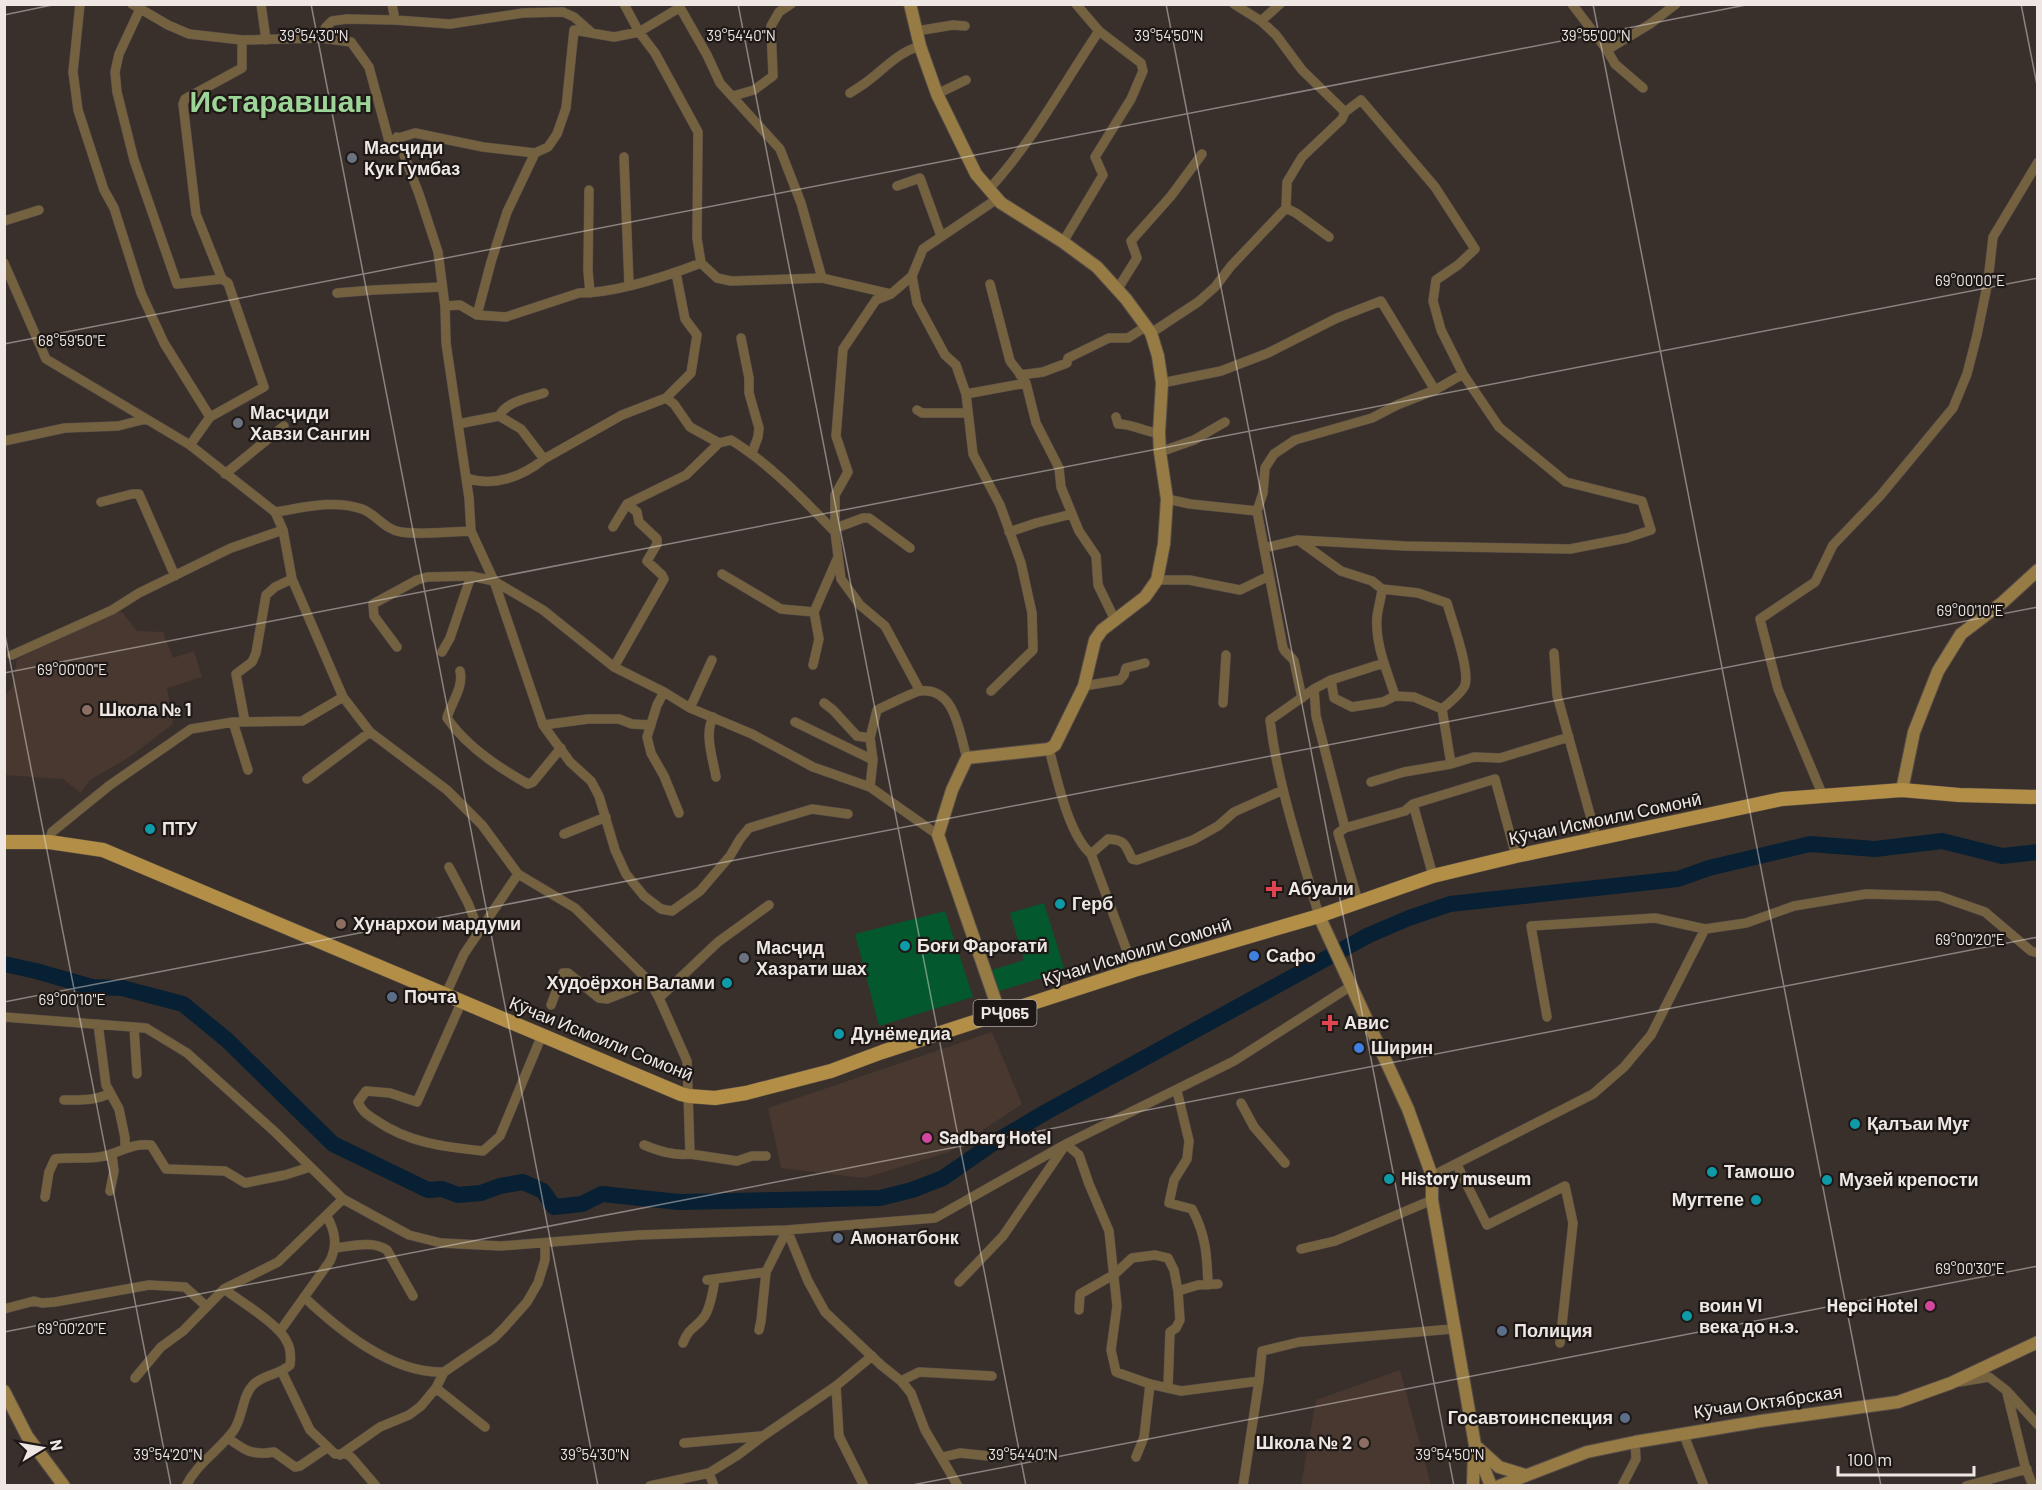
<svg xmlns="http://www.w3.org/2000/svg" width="2042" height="1490" font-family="Barlow,sans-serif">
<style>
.built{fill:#483830}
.green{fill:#03582d}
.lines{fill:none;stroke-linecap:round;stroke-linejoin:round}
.river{stroke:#072033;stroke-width:16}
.street-casing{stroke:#574d49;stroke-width:10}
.secondary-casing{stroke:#574d49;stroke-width:14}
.primary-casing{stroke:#574d49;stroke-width:15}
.street{stroke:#736140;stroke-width:9}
.secondary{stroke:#977b44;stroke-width:12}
.primary{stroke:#b28e46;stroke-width:14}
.ticks{fill:none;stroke:#eee7e4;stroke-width:1.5;stroke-opacity:0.45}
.worship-dot{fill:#6b7280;stroke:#1e1917;stroke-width:2}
.education-dot{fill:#8d6e63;stroke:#1e1917;stroke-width:2}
.culture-dot{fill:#0f9aa8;stroke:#1e1917;stroke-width:2}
.health-dot{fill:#e0444e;stroke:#1e1917;stroke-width:2}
.shop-dot{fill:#3f7fe0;stroke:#1e1917;stroke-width:2}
.service-dot{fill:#5c6f8a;stroke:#1e1917;stroke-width:2}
.hotel-dot{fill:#d1479c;stroke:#1e1917;stroke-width:2}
.labels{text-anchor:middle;stroke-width:4.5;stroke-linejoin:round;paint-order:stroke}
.shield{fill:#1e1917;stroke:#b0a9a6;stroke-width:1.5}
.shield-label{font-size:16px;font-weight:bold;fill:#eee7e4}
.poi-label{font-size:18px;font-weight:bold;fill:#eee7e4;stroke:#1e1917;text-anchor:start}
.street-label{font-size:18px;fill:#eee7e4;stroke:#1e1917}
.town-label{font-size:30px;font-weight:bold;fill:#9dd599;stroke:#1e1917}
.ticks-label{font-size:15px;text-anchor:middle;fill:#eee7e4;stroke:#1e1917;stroke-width:4.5;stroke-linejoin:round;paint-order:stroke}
</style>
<rect width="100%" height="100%" fill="#3a302b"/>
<path class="built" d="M 121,611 L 137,631 L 163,632 L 173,658 L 194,651 L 202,677 L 167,688 L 173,724 L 131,756 L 90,780 L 81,793 L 63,779 L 5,775 L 5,696 L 12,687 L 17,659 L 95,621 Z
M 992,1032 L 1022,1104 L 949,1152 L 864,1178 L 781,1168 L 768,1108 Z
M 1400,1370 L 1431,1485 L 1301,1485 L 1316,1400 Z"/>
<path class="green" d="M 1044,903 L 1065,971 L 999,991 L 992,970 L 1024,960 L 1010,913 Z
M 945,911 L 973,997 L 879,1026 L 855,934 Z"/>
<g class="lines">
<path class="river" d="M 4,964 L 36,971 L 92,987 L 122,988 L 183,1004 L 227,1040 L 333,1144 L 428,1190 L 442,1189 L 458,1195 L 481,1193 L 500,1186 L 523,1182 L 543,1191 L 554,1207 L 582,1204 L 602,1194 L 679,1202 L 880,1198 L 912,1190 L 943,1178 L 992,1144 L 1046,1112 L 1369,935 L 1409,918 L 1450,904 L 1678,879 L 1709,868 L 1810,844 L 1875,849 L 1942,841 L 2002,856 L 2038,852"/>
<defs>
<path id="street" d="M 80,4 L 73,72 L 78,110 L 104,190 L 114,208 L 141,293 L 164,343 L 210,417
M 132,4 L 168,25 L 189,34 L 242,40 L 320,38 L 351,42 L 369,67 L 389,141 L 415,133 L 483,147 L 535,153 L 548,147 L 557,134 L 566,108 L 574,30 L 614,37 L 639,32 L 679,8
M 261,4 L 266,40
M 392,4 L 395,20
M 624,4 L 639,32 L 655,53 L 698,132 L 697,238 L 701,263 L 717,278 L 731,281 L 822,278 L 891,294
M 678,4 L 707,55 L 720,83 L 780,149 L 801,203 L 822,278
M 1572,4 L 1607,50 L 1615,64 L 1643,88
M 140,9 L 119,54 L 115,72 L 117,92 L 134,160 L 177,284 L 222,279
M 1261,21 L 1280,4
M 917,31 L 953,25 L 965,26
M 320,38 L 326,27 L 332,21 L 347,19 L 395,20 L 450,24 L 523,13 L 563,12 L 574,17 L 592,33
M 1607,50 L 1650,24 L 1676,4
M 850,93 C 858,88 866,83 873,77 C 889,64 900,52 920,46
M 937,94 L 966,80
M 733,96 L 754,90 L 773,76 L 771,26 L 779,12 L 791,4
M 1345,112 L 1361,100 L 1435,187 L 1475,249 L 1458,265 L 1436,280 L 1433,301 L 1441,330 L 1463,374
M 397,137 L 419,194 L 438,252 L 445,306 L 446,343 L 469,498 L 471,531 L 494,581 L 543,725 L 570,762 L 591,781 L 599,796 L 615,850 L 626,874 L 644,896 L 661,909 L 672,911 L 700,891 L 730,856 L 740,839 L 749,828 L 812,809 L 848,814
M 624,157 L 629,285
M 897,186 L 920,178 L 941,236
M 989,189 C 1032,143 1063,84 1099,31
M 589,190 L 588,271 L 590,293
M 1286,208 L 1296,213 L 1329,237
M 4,221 L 39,210
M 1063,242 L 1103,175 L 1095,157 L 1131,99 L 1143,71 L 1141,63 L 1099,31 L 1076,4
M 4,263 L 46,359 L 190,445 L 275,512 L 283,530 L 292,579 L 343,697 L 370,732 L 447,790 L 482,825 L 518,874 L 575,908 L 650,982 L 659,998 L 687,1061 L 690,1154 C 674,1156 659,1151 644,1145
M 912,276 L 917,303 L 945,355 L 956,365 L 966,394 L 973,454 L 1000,505 L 1021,563 L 1032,613 L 1033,650 L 991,691
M 990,284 L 1010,361 L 1024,379
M 1117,290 L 1137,258 L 1131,241 L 1171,196 L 1202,154
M 337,293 L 374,290 L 442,287
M 445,306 L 460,305 L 477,315 L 506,317 L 579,293 C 615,293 667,276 701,263
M 477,315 L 491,262 L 507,212 L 535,153
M 1151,333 L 1198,302 L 1215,287 L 1231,266 L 1286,208 L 1287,182 L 1302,157 L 1342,119 L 1345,112 L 1302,70 L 1276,35 L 1261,21 L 1234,4
M 741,338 L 749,378 L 749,393 L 759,428 L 758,437 L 752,453
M 1020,375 L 1043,372 L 1067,363 L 1068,358 L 1109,338 L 1128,338 L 1145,327
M 1162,383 L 1221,371 L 1268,353 L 1337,318 L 1381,301 L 1435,390 L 1463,374 L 1499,427 L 1566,482 L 1642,501 L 1651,530 L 1627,538 L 1570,549 L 1405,546 L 1298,540 L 1264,548
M 966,394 L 1026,383 L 1036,423 L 1059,468 L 1061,487 L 1079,531 L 1096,556 L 1098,585 L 1115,620
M 666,398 L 674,404 L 690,427 L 719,443
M 917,410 L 922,413 L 967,413
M 499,416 C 507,401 529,398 544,393
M 1116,417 L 1118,424 C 1133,424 1145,432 1159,433
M 458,424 L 499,416 L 521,429 L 544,459 L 622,415 L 666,398 L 691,373 L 697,335 L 685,319 L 676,273
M 4,441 L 65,428 L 118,426 L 146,419
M 190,445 L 210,417 L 264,387 L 228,283 L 222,279 L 196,214 L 183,104 L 185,99 L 242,68 L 242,40
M 1160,452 L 1194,440 L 1225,422
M 225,474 L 284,426
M 466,478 C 494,487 522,477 544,459
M 1167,499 L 1190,504 L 1257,511 L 1283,648 C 1286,655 1291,655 1294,661 L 1302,698
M 101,502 L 132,494 L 139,494 L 175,576
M 1257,511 L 1263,493 L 1265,468 L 1274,454 L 1295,440 L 1372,418 L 1397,405 L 1435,390
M 275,512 C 303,508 333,499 362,509 C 376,514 385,530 401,532 C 421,535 450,532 471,531
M 613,527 L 627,504 L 686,475 L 719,443 L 731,440 C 770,464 803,499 835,532
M 836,528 L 863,518 L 869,518 L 910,548
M 1009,532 L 1036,523 L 1072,514
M 1298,540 L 1341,571 L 1372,581 L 1382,589 C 1381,599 1378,608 1377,617 C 1375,645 1387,670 1395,696
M 722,574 L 781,609 L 814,612 L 838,557
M 1157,580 L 1189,580 L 1240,590 L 1269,576
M 1382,589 L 1418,593 L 1447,603 C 1452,621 1470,669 1465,685 C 1463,692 1448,704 1442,709
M 397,647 L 374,616 L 373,604 L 417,580 L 427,577 L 471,576
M 442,652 L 450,638 L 471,576 L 494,581 L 543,610 L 614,667 L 664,692 L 690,708 L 752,734 L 813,767 L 870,787 L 938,835
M 1554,653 L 1557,695 L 1597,840
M 12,655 L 112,610 L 139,593 L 231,548 L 283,530
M 813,665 L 819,639 L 814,612
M 614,667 L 664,579 L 662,575 L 647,561 L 657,544 L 657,539 L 639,522 L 637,512 L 627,504
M 460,671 C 464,687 451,703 447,718 C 466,746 499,768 528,784 L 533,782 L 561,748
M 1331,680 L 1334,698 L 1352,707 L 1383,702 L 1395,696 L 1414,697 L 1442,709
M 1084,686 L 1120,680 L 1124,675 L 1126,668 L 1145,663
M 1314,689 L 1316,716 L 1345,828
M 920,691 L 885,626 L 860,605 L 841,579 L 835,532 L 835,495 L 848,472 L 836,436 L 843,349 L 876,300 L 891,294 L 912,276 L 923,249 L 997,199
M 664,692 L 657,705 L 647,737 L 651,753 L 664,776 L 679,813
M 824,703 L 833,710 L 857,736 L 870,738
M 1223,703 L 1226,655
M 690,708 L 712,660
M 1442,709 L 1451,764
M 713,717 C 704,734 713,759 716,777
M 233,722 L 248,770
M 245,722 L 236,674 L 252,662 L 256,653 L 266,595 L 275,587 L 292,579
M 795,722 L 873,760
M 543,725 L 588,719 L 619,719 L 632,724 L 651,725
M 1049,749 C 1057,778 1068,834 1091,854 L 1108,839 C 1125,840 1125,844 1132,859 L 1137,860 L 1193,840 L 1218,826 L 1234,812 L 1283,790
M 307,779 L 370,732
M 1371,782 L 1404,772 L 1451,764 L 1474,757 L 1500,758 L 1569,737
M 870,787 L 873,760 L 870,738 L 877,710 C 886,706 913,692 920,691 C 956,687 959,733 967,758
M 1823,796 L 1778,689 L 1760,619 L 1815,582 L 1833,545 L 1880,496 L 1953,408 L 1967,374 L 1977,335 L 1988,281 L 1993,237 L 2038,162
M 1413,804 L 1495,779 L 1516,856
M 564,834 L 606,817
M 49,842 L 52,832 L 110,785 L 191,729 L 233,722 L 302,721 L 343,697
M 1091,854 L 1134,970
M 449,867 L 468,903 L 479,931
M 1358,901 L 1338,833 L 1345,828 L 1405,811 L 1413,804 L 1433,876
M 1319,916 C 1301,852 1278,787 1270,720 L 1314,689 L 1331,680 L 1384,663
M 446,994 L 464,954 L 518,874
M 659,998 L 718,942 L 769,905
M 462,1001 L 417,1102 L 390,1093 L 366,1091 L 358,1102 C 362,1112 368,1115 377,1121 C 409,1143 445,1147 483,1151 L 500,1136 L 542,1035
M 551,1005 L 563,973 L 568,973 L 599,998 L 607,999 L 650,982
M 4,1017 L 146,1028 L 187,1053 L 275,1132 L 343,1199 L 409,1235 L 441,1243 L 501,1246 L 639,1235 L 787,1230 L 935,1218 L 1066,1144 L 1234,1061 L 1351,986
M 1547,1017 L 1531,926 L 1655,918 L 1705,929 L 1746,923 L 1794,906 L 1866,894 L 1939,896 L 1985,912 L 2031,951 L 2038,953
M 98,1024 L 106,1085 L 119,1109 L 125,1138 L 125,1147
M 134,1027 L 137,1074
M 1177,1091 L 1189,1141 L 1187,1159 L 1174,1180 L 1169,1203 L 1192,1209 C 1206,1235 1207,1255 1208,1285
M 64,1100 C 80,1100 96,1101 110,1093
M 1241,1103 L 1254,1127 L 1285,1163
M 690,1154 L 737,1161 L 752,1156 L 766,1156
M 1457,1165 L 1487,1225 L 1565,1186 L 1573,1223 L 1560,1343
M 1432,1176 L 1593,1094 L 1624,1067 L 1651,1035 L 1705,929
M 110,1191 L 114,1171 L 112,1154
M 45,1197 L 49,1172 L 55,1159 C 70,1157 85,1159 99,1157 C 120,1154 128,1143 151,1145 L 166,1169 L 225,1171 L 245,1183 L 285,1175 L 310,1167
M 787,1230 L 808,1281 L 825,1312 L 881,1365 L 901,1381 L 911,1393 L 925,1430 L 958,1486
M 336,1248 C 352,1246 373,1240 387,1250 L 413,1296
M 1301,1249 L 1335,1241 L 1432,1200
M 707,1280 L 766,1272
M 959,1282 L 1003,1236 L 1066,1144 L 1079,1155 L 1089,1184 L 1109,1231 L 1117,1306 L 1111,1350 L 1116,1372 L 1150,1384 L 1181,1391 L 1259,1381 L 1243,1486
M 1178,1291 L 1198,1285 L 1218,1284
M 304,1297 C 339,1330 392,1374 444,1372
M 4,1309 L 34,1301 L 42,1303 L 55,1302 L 149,1285 L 185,1287 L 206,1306
M 1079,1310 L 1080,1294 L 1115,1274 L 1132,1258 L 1155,1255 L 1168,1258 L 1174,1270 L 1178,1291 L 1180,1320 L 1176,1328 L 1170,1332 L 1168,1387
M 759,1330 L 761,1321 L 766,1272 L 787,1230
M 280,1331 L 330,1261 C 338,1244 335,1232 327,1216
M 683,1343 C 689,1327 696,1328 704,1317 C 711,1307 713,1290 715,1279
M 282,1372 L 310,1430 L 335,1454 L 347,1454 L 352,1458 L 376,1486
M 135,1378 L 161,1347 L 183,1331 L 224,1289 L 278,1262 L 343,1199
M 901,1381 L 919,1372 L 992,1376
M 1259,1381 L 1262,1351 L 1299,1342 L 1453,1329
M 1959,1382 L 1989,1377 L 2007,1391 L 2038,1425
M 436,1388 L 485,1427
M 2007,1393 L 2025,1466 L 2033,1486
M 1683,1433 L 1704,1486
M 228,1438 C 244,1450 252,1456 274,1452 L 295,1467 L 300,1466 L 328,1447
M 684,1443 L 761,1436
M 340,1455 L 380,1427 L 409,1415 L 421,1406 L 436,1388 L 444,1372 L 494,1338 L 504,1328 L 527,1302 L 538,1283 L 545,1260 L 545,1243
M 943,1457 L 960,1453 L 989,1456
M 1136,1457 L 1144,1437 L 1150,1384
M 709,1473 L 714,1486
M 186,1486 C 197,1463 219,1451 234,1430 C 243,1417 242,1395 254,1384 C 265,1374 279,1375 290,1365 C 291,1357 291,1349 287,1342 C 280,1325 240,1301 224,1289
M 650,1486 L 709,1473 L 738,1455 L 763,1436 L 836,1386
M 864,1486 L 839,1436 L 836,1386 L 872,1356
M 1622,1486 L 1636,1459 L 1635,1442
M 1966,1486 L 2027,1469"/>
<path id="secondary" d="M 910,4 L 920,46 L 937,94 L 976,174 L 1001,203 L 1063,242 L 1097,267 L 1126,299 L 1151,333 L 1158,356 L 1162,383 L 1159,433 L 1160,452 L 1167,499 L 1164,544 L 1157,580 L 1145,597 L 1102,630 L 1095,640 L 1084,686 L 1055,745 L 1049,749 L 967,758 L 952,790 L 938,835 L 1000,1014
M 1902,790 L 1914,732 L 1938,671 L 1961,634 L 2003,602 L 2038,570
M 1319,916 L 1408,1109 L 1432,1176 L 1432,1200 L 1475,1445 L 1491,1486
M 4,1391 L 27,1436 L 64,1486
M 1478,1448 L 1499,1467 L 1525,1475
M 1473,1486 L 1474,1450
M 1499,1486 L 1587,1452 L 1635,1442 L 1761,1421 L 1898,1402 L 1951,1383 L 2038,1342"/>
<path id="primary" d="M 4,842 L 49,842 L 103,850 L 681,1094 L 689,1096 L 715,1098 L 746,1093 L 831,1071 L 882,1052 L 1134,970 L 1319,916 L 1433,876 L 1516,856 L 1782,799 L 1902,790 L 1959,795 L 2038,797"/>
</defs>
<use href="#street" class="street-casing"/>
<use href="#secondary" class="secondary-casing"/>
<use href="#primary" class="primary-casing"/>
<use href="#street" class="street"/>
<use href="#secondary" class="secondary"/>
<use href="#primary" class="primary"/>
</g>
<path class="ticks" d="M 311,4 L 598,1486M 738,4 L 1026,1486M 1166,4 L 1454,1486M 1593,4 L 1881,1486M 2021,4 L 2038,90M 4,15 L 57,4M 4,344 L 1751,4M 4,630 L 171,1486M 4,673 L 2038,278M 4,1002 L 2038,607M 4,1332 L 2038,937M 907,1486 L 2038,1266"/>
<g class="worship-dot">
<circle cx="352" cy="158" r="6"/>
<circle cx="238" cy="423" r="6"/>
<circle cx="744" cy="958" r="6"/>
</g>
<g class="education-dot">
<circle cx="87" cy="710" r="6"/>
<circle cx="341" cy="924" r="6"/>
<circle cx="1364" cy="1443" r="6"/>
</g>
<g class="culture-dot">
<circle cx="150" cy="829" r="6"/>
<circle cx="1060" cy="904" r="6"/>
<circle cx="905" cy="946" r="6"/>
<circle cx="727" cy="983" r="6"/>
<circle cx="839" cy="1034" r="6"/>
<circle cx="1855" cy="1124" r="6"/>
<circle cx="1712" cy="1172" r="6"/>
<circle cx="1389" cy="1179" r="6"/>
<circle cx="1827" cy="1180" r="6"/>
<circle cx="1756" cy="1200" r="6"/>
<circle cx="1687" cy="1316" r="6"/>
</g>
<g class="health-dot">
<path d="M1271 880h6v6h6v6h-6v6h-6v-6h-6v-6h6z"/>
<path d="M1327 1014h6v6h6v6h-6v6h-6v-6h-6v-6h6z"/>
</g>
<g class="shop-dot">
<circle cx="1254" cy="956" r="6"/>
<circle cx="1359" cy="1048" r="6"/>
</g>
<g class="service-dot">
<circle cx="392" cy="997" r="6"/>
<circle cx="838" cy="1238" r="6"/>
<circle cx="1502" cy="1331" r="6"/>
<circle cx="1625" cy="1418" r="6"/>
</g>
<g class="hotel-dot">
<circle cx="927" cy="1138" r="6"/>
<circle cx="1930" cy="1306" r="6"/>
</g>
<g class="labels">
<rect class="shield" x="973.5" y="1000" width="63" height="26" rx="4.5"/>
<g class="shield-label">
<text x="1005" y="1019">РҶ065</text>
</g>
<g class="poi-label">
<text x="364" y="154">Масҷиди<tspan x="364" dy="21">Кук Гумбаз</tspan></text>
<text x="250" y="419">Масҷиди<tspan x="250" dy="21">Хавзи Сангин</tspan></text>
<text x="99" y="716">Школа № 1</text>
<text x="162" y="835">ПТУ</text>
<text x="1288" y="895">Абуали</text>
<text x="1072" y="910">Герб</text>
<text x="353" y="930">Хунархои мардуми</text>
<text x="917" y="952">Боғи Фароғатӣ</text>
<text x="756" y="954">Масҷид<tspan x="756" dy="21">Хазрати шах</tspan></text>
<text x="1266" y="962">Сафо</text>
<text x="715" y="989" text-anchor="end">Худоёрхон Валами</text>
<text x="404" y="1003">Почта</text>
<text x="1344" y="1029">Авис</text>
<text x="851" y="1040">Дунёмедиа</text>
<text x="1371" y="1054">Ширин</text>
<text x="1867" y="1130">Қалъаи Муғ</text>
<text x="939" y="1144">Sadbarg Hotel</text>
<text x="1724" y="1178">Тамошо</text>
<text x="1401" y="1185">History museum</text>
<text x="1839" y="1186">Музей крепости</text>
<text x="1744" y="1206" text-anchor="end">Мугтепе</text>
<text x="850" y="1244">Амонатбонк</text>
<text x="1699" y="1312">воин VI<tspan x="1699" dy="21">века до н.э.</tspan></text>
<text x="1918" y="1312" text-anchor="end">Hepci Hotel</text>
<text x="1514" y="1337">Полиция</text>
<text x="1613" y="1424" text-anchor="end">Госавтоинспекция</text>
<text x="1352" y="1449" text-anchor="end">Школа № 2</text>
</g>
<g class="street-label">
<text transform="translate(1605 819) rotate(-12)" y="6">Кӯчаи Исмоили Сомонӣ</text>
<text transform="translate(1137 952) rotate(-17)" y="6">Кӯчаи Исмоили Сомонӣ</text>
<text transform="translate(601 1039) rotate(22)" y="6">Кӯчаи Исмоили Сомонӣ</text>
<text transform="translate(1768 1402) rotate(-8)" y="6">Кӯчаи Октябрская</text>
</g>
<g class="town-label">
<text x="281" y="112">Истаравшан</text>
</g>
</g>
<g class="ticks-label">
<text x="314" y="41">39°54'30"N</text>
<text x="741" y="41">39°54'40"N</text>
<text x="1169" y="41">39°54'50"N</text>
<text x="1596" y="41">39°55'00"N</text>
<text x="1970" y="286">69°00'00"E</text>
<text x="72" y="346">68°59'50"E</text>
<text x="1970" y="616">69°00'10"E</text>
<text x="72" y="675">69°00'00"E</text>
<text x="1970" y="945">69°00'20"E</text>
<text x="72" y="1005">69°00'10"E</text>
<text x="1970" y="1274">69°00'30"E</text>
<text x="72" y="1334">69°00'20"E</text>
<text x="168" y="1460">39°54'20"N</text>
<text x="595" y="1460">39°54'30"N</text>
<text x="1023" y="1460">39°54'40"N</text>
<text x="1450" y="1460">39°54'50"N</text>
</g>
<rect width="2042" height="1490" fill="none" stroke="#eee7e4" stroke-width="12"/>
<g transform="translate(42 1448) rotate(79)" stroke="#1e1917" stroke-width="4.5" paint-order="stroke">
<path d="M0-4.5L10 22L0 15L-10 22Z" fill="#eee7e4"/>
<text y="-9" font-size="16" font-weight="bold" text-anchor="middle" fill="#eee7e4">N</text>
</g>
<path d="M1838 1466v9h136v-9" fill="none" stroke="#eee7e4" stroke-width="3"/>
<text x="1847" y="1466" font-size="18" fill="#eee7e4" stroke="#1e1917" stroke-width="4.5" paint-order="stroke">100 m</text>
</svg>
